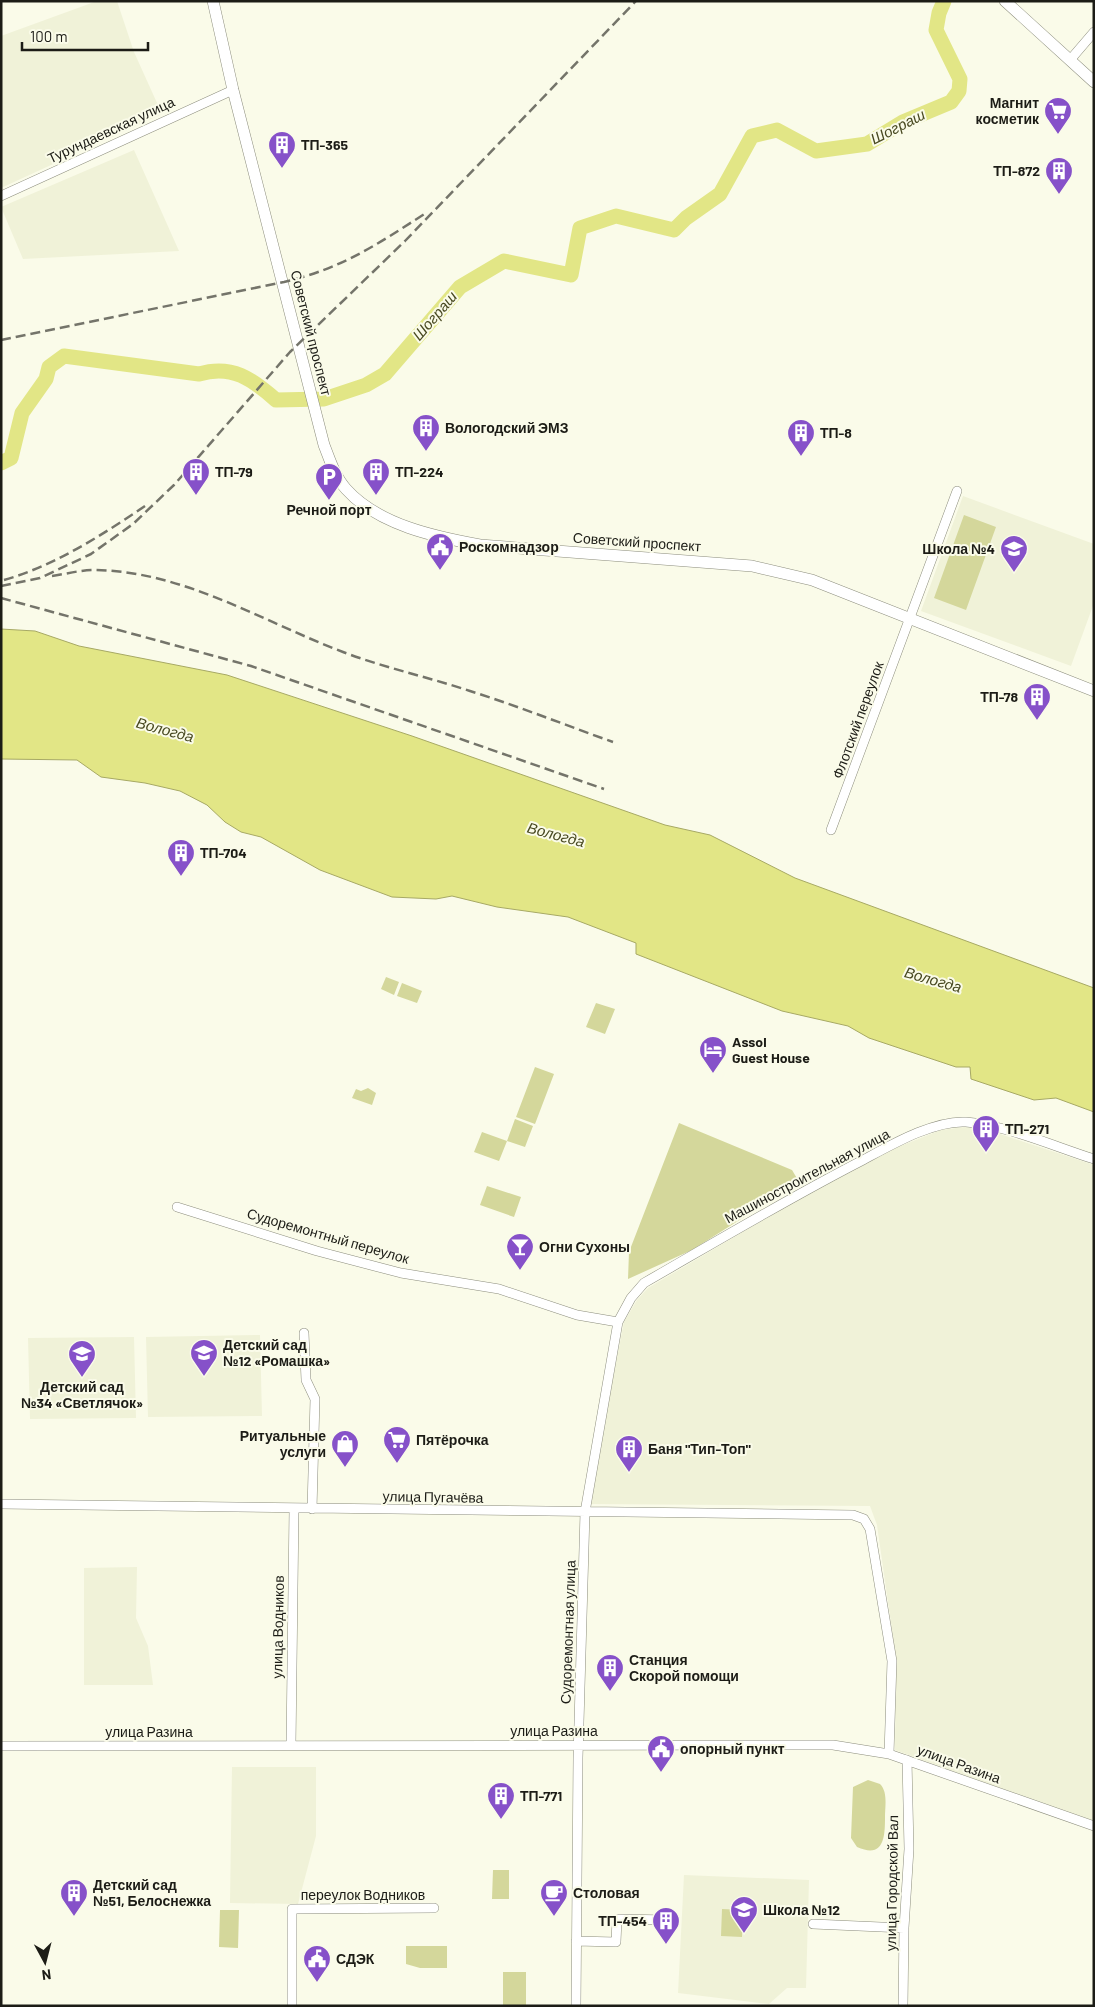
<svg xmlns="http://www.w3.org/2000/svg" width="1095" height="2007" font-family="Barlow,sans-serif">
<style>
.built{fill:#f0f2d8}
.green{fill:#d4d79b}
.water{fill:#e2e686;stroke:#a7a964}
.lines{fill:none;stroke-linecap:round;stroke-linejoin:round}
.river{stroke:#e2e686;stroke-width:15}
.minor-casing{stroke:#8c8d7d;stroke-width:10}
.tertiary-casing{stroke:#8c8d7d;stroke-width:12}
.minor{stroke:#fff;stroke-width:9}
.tertiary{stroke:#fff;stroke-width:11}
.rail{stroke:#74746a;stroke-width:2.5;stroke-dasharray:10 5;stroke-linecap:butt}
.labels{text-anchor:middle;stroke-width:4;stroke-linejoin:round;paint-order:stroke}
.poi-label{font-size:14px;font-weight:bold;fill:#1c1c16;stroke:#fafbe9;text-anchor:start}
.street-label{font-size:14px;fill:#1c1c16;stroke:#fafbe9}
.water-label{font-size:15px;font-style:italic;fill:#484921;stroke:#fafbe9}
</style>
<rect width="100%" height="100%" fill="#fafbe9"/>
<path class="built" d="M 97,1 L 117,1 L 134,52 L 162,114 L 1,188 L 1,36 Z
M 134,150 L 179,251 L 23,259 L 1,207 Z
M 963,496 L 1094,544 L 1094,603 L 1071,666 L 921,611 Z
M 965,1127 L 997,1133 L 1094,1165 L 1094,1822 L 895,1750 L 896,1658 L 877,1525 L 870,1506 L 588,1504 L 624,1322 L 637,1300 L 648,1288 L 814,1190 L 898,1147 L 941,1130 Z
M 260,1335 L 262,1416 L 148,1417 L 146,1337 Z
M 134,1337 L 136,1418 L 30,1419 L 28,1338 Z
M 137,1567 L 136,1618 L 148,1646 L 153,1685 L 84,1685 L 84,1568 Z
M 232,1767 L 316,1767 L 316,1836 L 298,1904 L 230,1903 Z
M 684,1875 L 809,1880 L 806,1988 L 787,1988 L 769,2004 L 678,1993 Z"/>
<path class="green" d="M 964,515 L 996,527 L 966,610 L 934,598 Z
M 386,977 L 399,982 L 394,995 L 381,989 Z
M 402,983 L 422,991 L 417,1003 L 397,996 Z
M 596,1003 L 615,1009 L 605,1034 L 586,1027 Z
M 535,1067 L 554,1074 L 535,1124 L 516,1117 Z
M 368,1088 L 376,1093 L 372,1105 L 352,1098 L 356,1089 L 361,1091 Z
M 515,1119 L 533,1126 L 525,1147 L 507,1141 L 499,1161 L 474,1152 L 482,1132 L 507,1141 Z
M 679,1123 L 792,1170 L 801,1185 L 776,1197 L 692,1250 L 628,1279 L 629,1252 Z
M 487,1186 L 521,1197 L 514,1217 L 480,1205 Z
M 868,1780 L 880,1784 C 888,1792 885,1806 885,1817 C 885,1837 884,1859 857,1847 L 851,1838 L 853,1787 Z
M 493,1870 L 509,1870 L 509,1899 L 492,1899 Z
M 722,1909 L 743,1910 L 742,1937 L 721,1936 Z
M 220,1910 L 239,1910 L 238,1948 L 219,1947 Z
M 406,1946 L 447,1946 L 447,1968 L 420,1968 L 406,1964 Z
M 503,1972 L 526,1972 L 526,2006 L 503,2006 Z"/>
<path class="water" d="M 1,629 L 35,631 L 79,646 L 227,675 L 412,736 L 665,825 L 710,835 L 795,878 L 1094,988 L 1094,1112 L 1056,1098 L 1034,1100 L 971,1079 L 970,1067 L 956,1067 L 869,1038 L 848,1026 L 782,1011 L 636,954 L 636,943 L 568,917 L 497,907 L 452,896 L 436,899 L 392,897 L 320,870 L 261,837 L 241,832 L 225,822 L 207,805 L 180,791 L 145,783 L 101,777 L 77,760 L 1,759 Z"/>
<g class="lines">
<path class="river" d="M 1,463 L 11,458 L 22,413 L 46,379 L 49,367 L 64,356 L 199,374 C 232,364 252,379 276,400 L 324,399 L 366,385 L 385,374 L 460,287 L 504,261 L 571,275 L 580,228 L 616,216 L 674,230 L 686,218 L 720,194 L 752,136 L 777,130 L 816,151 L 867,144 L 903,122 L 951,102 L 959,91 L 960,79 L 936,30 L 939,13 L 944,1"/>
<defs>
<path id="minor" d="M 1070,60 L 1094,32
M 1,196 L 233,90
M 831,830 L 957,491
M 177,1207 L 317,1251 L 401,1273 L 499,1289 L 577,1315 L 618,1322
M 304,1333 L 306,1380 L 315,1399 L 312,1509
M 1,1504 L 853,1515 L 864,1519 L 870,1529 L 892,1661 L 889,1754
M 291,1745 L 294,1509
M 1,1746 L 833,1745 L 889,1754 L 1094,1826
M 813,1924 L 904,1928
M 576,1941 L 616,1942 L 617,1919 L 669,1920
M 292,2006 L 292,1909 L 434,1908
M 576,2006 L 578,1758 L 585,1512 L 618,1322 L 631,1298 L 644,1283 C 717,1241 789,1198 863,1160 C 891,1145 934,1120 966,1122 C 1009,1126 1053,1146 1094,1159
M 903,2006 L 904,1928 L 909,1849 L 907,1760"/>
<path id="tertiary" d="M 213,1 L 233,90 L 324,445 C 330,460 335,477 346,489 C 378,525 436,537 480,545 L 752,566 L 812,580 L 1094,691
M 1005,1 L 1094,82"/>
</defs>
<use href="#minor" class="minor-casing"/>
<use href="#tertiary" class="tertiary-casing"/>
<use href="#minor" class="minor"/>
<use href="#tertiary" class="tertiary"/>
<path class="rail" d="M 1,340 L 284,282 C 343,268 376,245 426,213
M 52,576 C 66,574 80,570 94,570 C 184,571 261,621 343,652 C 385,668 428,677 470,691 C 518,706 565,725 613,742
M 4,580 C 54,566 102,535 145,506
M 1,586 L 40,578 L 91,554 L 133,524 L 174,485 L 290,352 L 405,241 L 636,1
M 1,598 L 251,666 L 604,789"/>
</g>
<defs>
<symbol id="supermarket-pin" viewBox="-11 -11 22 30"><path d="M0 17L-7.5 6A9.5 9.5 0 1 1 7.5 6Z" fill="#8651c9" stroke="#fafbe9"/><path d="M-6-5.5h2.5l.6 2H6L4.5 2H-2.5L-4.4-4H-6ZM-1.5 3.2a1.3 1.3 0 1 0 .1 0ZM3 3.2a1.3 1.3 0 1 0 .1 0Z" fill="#fff"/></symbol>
<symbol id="building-pin" viewBox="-11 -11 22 30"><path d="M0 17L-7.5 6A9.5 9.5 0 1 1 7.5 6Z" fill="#8651c9" stroke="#fafbe9"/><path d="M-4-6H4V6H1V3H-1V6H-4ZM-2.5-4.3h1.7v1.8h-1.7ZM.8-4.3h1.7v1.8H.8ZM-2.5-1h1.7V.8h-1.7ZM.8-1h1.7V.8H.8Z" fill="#fff"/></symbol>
<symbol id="parking-pin" viewBox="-11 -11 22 30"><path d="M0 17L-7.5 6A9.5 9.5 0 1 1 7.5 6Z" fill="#8651c9" stroke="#fafbe9"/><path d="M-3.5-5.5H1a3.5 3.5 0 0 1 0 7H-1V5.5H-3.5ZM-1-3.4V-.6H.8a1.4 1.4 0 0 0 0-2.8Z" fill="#fff"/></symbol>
<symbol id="civic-pin" viewBox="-11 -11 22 30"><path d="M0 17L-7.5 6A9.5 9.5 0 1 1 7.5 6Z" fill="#8651c9" stroke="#fafbe9"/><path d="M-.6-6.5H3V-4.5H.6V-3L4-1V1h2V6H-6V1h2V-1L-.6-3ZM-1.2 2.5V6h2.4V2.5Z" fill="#fff"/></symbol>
<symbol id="school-pin" viewBox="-11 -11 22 30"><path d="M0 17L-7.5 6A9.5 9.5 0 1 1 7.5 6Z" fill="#8651c9" stroke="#fafbe9"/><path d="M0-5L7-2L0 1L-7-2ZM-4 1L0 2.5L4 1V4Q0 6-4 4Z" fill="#fff"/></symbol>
<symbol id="hotel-pin" viewBox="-11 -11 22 30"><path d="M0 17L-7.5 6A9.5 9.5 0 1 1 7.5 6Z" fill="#8651c9" stroke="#fafbe9"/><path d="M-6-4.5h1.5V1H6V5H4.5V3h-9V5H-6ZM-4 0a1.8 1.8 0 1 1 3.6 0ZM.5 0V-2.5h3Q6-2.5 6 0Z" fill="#fff"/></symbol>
<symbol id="bar-pin" viewBox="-11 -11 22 30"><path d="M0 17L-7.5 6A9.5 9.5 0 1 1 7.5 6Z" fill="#8651c9" stroke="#fafbe9"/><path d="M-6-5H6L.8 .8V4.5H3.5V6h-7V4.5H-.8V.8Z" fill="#fff"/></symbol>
<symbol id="shop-pin" viewBox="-11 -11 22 30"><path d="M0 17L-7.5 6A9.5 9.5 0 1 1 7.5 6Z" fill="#8651c9" stroke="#fafbe9"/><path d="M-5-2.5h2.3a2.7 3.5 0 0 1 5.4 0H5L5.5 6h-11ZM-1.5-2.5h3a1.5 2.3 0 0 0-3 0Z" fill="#fff"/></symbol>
<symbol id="cafe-pin" viewBox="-11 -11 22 30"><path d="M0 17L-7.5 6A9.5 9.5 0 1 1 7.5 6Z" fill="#8651c9" stroke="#fafbe9"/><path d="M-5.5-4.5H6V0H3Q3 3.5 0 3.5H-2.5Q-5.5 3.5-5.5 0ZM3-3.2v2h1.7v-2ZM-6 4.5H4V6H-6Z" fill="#fff"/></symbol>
</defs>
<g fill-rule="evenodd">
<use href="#supermarket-pin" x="1042" y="95" width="32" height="43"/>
<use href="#building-pin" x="266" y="129" width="32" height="43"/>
<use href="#building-pin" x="1043" y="155" width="32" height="43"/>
<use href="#building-pin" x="410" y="412" width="32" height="43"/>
<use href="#building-pin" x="785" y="417" width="32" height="43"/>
<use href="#building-pin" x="180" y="456" width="32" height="43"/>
<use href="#building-pin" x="360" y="456" width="32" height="43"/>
<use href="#parking-pin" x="313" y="461" width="32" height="43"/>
<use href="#civic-pin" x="424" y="531" width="32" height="43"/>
<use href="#school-pin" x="998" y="533" width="32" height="43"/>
<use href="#building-pin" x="1021" y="681" width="32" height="43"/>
<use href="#building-pin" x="165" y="837" width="32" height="43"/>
<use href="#hotel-pin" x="697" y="1034" width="32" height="43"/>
<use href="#building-pin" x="970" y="1113" width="32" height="43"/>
<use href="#bar-pin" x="504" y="1231" width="32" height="43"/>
<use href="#school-pin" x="188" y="1337" width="32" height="43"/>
<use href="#school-pin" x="66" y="1338" width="32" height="43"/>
<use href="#supermarket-pin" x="381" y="1424" width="32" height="43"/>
<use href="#shop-pin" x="329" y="1428" width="32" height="43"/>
<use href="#building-pin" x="613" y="1433" width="32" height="43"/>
<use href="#building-pin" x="594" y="1652" width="32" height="43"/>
<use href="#civic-pin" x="645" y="1733" width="32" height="43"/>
<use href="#building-pin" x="485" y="1780" width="32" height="43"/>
<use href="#building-pin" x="58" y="1877" width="32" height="43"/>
<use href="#cafe-pin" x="538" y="1877" width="32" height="43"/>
<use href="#school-pin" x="728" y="1894" width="32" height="43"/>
<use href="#building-pin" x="650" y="1905" width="32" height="43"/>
<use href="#civic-pin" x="301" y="1943" width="32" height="43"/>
</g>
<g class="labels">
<g class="poi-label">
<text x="1039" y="108" text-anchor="end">Магнит<tspan x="1039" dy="16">косметик</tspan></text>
<text x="301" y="150">ТП-365</text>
<text x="1040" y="176" text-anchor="end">ТП-872</text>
<text x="445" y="433">Вологодский ЭМЗ</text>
<text x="820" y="438">ТП-8</text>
<text x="215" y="477">ТП-79</text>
<text x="395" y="477">ТП-224</text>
<text x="329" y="515" text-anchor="middle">Речной порт</text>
<text x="459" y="552">Роскомнадзор</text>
<text x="995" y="554" text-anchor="end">Школа №4</text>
<text x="1018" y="702" text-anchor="end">ТП-78</text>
<text x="200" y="858">ТП-704</text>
<text x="732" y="1047">Assol<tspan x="732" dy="16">Guest House</tspan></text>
<text x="1005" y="1134">ТП-271</text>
<text x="539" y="1252">Огни Сухоны</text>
<text x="223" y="1350">Детский сад<tspan x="223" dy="16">№12 «Ромашка»</tspan></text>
<text x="82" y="1392" text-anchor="middle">Детский сад<tspan x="82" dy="16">№34 «Светлячок»</tspan></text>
<text x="326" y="1441" text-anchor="end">Ритуальные<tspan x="326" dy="16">услуги</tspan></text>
<text x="416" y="1445">Пятёрочка</text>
<text x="648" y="1454">Баня "Тип-Топ"</text>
<text x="629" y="1665">Станция<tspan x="629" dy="16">Скорой помощи</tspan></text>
<text x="680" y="1754">опорный пункт</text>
<text x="520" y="1801">ТП-771</text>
<text x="93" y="1890">Детский сад<tspan x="93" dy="16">№51, Белоснежка</tspan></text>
<text x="573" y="1898">Столовая</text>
<text x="763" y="1915">Школа №12</text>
<text x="647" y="1926" text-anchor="end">ТП-454</text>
<text x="336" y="1964">СДЭК</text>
</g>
<g class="street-label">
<text transform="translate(111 130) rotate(-25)" y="5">Турундаевская улица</text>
<text transform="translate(311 333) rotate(76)" y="5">Советский проспект</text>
<text transform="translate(637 542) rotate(4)" y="5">Советский проспект</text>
<text transform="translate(858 720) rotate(-70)" y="5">Флотский переулок</text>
<text transform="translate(807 1176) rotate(-28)" y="5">Машиностроительная улица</text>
<text transform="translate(328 1236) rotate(16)" y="5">Судоремонтный переулок</text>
<text transform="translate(433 1497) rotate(1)" y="5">улица Пугачёва</text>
<text transform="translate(278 1627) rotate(-89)" y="5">улица Водников</text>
<text transform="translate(568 1632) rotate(-88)" y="5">Судоремонтная улица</text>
<text x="554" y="1736">улица Разина</text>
<text x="149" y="1737">улица Разина</text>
<text transform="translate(959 1764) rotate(20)" y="5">улица Разина</text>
<text transform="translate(892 1883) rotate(-89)" y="5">улица Городской Вал</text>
<text x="363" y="1900">переулок Водников</text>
</g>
<g class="water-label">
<text transform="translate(898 127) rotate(-27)" y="5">Шограш</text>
<text transform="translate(435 316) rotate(-49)" y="5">Шограш</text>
<text transform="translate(165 730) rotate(15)" y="5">Вологда</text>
<text transform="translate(556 835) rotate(15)" y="5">Вологда</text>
<text transform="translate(933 980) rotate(16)" y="5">Вологда</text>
</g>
</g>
<rect width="1095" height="2007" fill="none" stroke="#1c1c16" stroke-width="5"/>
<g transform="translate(45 1962) rotate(173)" stroke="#fafbe9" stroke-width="4" paint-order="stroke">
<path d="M0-4L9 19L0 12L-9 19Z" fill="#1c1c16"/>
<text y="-8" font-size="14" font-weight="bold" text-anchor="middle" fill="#1c1c16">N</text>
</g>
<path d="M22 42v8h126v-8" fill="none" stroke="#1c1c16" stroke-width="2.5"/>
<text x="30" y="42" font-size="15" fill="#1c1c16" stroke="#fafbe9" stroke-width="4" paint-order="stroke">100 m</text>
</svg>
